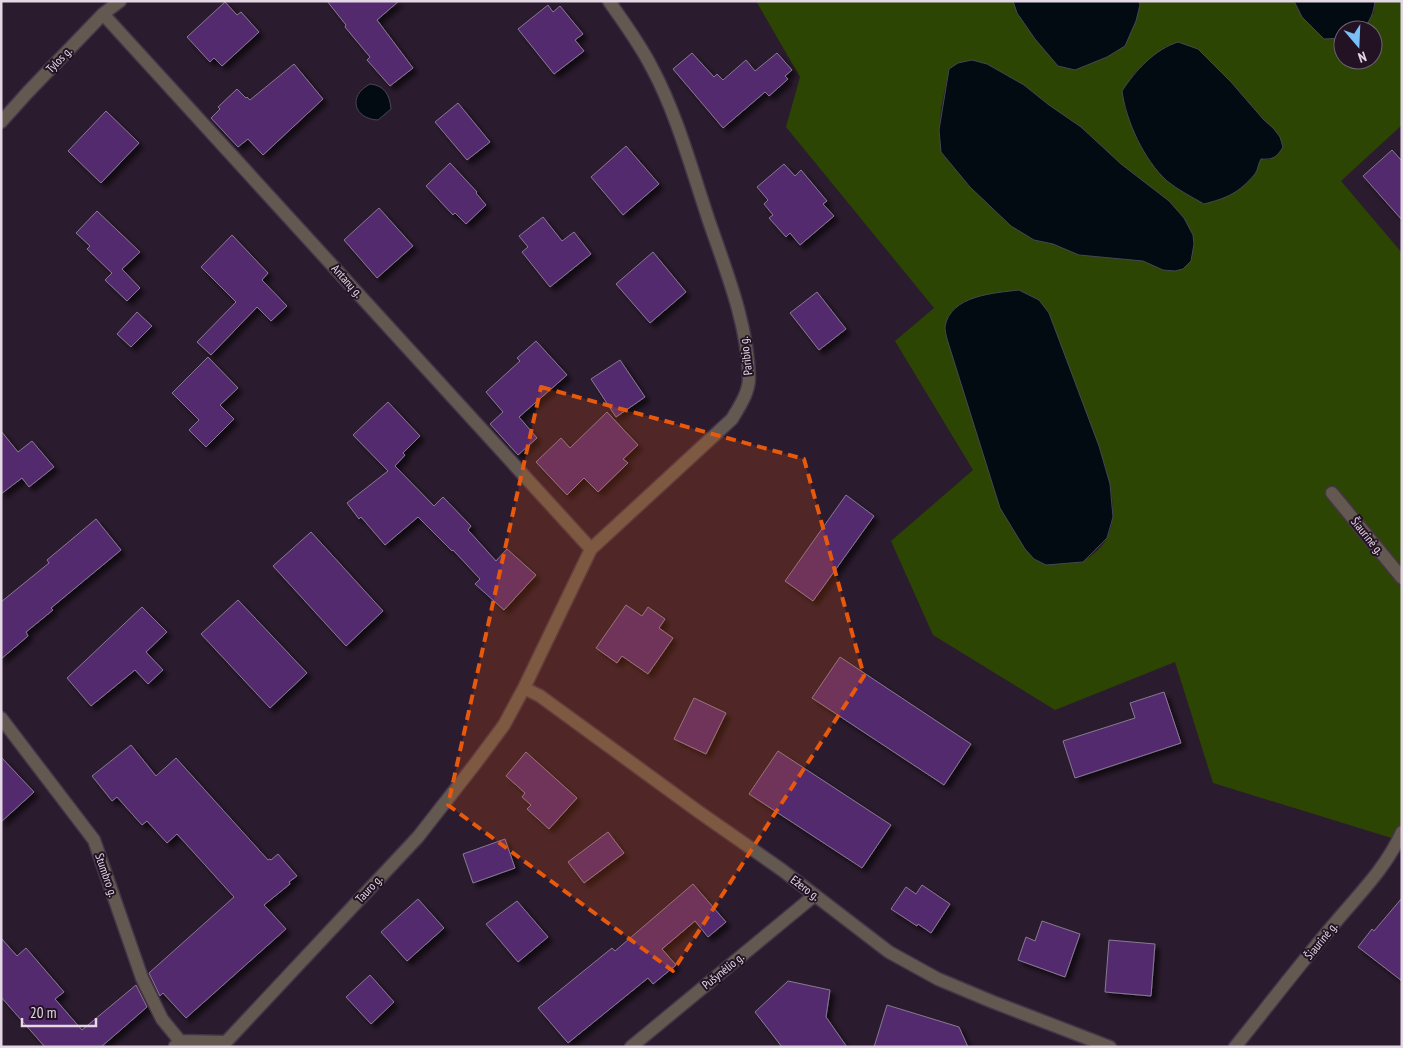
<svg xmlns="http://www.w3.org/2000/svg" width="1403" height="1048" font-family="'PT Sans Narrow',sans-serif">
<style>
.green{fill:#2d4503;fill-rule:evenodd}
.water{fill:#020b12;stroke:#464851}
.building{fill:#532b6d;stroke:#877993;filter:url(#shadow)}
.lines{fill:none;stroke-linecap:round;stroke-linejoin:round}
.street-casing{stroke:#453548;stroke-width:15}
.street{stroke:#635951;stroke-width:12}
.marked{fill:#e8590c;fill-opacity:0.2;stroke:#e8590c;stroke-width:4;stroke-dasharray:10 6;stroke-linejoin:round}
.labels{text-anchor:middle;stroke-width:4;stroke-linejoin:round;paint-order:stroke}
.street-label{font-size:12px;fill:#e4d8e5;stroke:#221224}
</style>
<defs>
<filter id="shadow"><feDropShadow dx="4.5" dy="4.5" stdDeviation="2.5" flood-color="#0009"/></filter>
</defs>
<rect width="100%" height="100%" fill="#2b1b2e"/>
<path class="green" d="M 756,1 L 1013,1 L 1017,13 L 1035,39 L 1058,66 L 1075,70 L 1107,57 L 1125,46 L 1140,5 L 1139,1 L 1294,1 L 1302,17 L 1324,39 L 1343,38 L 1343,60 L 1373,60 L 1373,30 L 1359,30 L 1374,13 L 1375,1 L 1402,1 L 1402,125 L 1341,181 L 1402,253 L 1402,830 L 1398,840 L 1213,783 L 1175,662 L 1055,710 L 933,635 L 891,541 L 973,470 L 895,341 L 934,308 L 786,127 L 800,77 ZM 1166,46 L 1198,50 L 1231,82 L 1263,119 L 1274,129 L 1270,160 L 1261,159 L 1258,165 L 1138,142 L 1124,106 L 1134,73 ZM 987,64 L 1024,85 L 1049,105 L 1081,127 L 1121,164 L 1169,201 L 1184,218 L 1193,235 L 1163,270 L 1143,261 L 1079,255 L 1053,244 L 1034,240 L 970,187 L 941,152 L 939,130 L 941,108 L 949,69 ZM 1099,446 C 1107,474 1121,509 1107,538 C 1103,547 1091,556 1083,562 L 1046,565 Z"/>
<path class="water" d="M 1013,1 L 1139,1 L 1140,5 L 1136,21 L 1125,46 L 1107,57 L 1075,70 L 1058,66 L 1035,39 L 1017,13 Z
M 1294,1 L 1375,1 C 1374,11 1370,25 1360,29 C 1355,31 1348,30 1343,30 L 1343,38 L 1324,39 L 1302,17 Z
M 1178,42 L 1198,49 L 1231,82 L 1263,119 L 1274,129 L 1280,137 L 1283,147 C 1277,157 1273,160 1261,159 C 1258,164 1258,170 1255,174 C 1239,193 1227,198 1204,204 C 1192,197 1178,190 1167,181 C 1144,160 1126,121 1122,91 C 1136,70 1154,50 1178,42 Z
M 972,60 L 987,64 L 1024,85 L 1049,105 L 1081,127 L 1121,164 L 1169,201 L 1184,218 L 1193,235 L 1194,244 L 1191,261 L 1183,269 L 1175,271 L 1163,270 L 1143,261 L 1079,255 L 1053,244 L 1034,240 L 1011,226 L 970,187 L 941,152 L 939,130 L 949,69 L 958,63 Z
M 370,84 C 384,85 390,95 391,109 L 378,120 C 354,119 347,96 370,84 Z
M 1019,290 L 1039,300 L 1049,313 L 1099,446 L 1110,484 L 1113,517 L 1107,538 L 1083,562 L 1046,565 L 1034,559 L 1025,549 L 1000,508 L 947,339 C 946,335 945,330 945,327 C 950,295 995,293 1019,290 Z"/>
<path class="building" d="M 327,1 L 399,1 L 377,20 L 413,68 L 390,86 L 367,60 L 370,57 L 345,27 L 346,25 Z
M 225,2 L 237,15 L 241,12 L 259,32 L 222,66 L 214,58 L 210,62 L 187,37 Z
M 548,5 L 553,12 L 560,6 L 583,34 L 575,40 L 584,51 L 554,74 L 518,29 Z
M 692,53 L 714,77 L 717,74 L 723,80 L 746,60 L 755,71 L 777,53 L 792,70 L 785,76 L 788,79 L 769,96 L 765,92 L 723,128 L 673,69 Z
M 294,64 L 323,99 L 263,155 L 248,139 L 238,147 L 211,118 L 220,109 L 218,107 L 237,89 L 246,98 L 247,97 L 250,100 Z
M 458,103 L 490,142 L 467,160 L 435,122 Z
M 106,111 L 139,143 L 101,183 L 68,151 Z
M 626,146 L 659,184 L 623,215 L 591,177 Z
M 1392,150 L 1402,161 L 1402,220 L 1363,176 Z
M 450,163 L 477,192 L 476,193 L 486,205 L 466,224 L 455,213 L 453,215 L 426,186 Z
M 784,164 L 795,176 L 801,170 L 827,201 L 823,204 L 834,216 L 800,245 L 790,233 L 786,237 L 769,218 L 773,215 L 764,204 L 768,200 L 757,187 Z
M 379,208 L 413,246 L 377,278 L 344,240 Z
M 97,211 L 140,252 L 122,269 L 140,288 L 127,301 L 105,280 L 112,273 L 87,249 L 90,246 L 76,233 Z
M 543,217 L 562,241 L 574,232 L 591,254 L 550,287 L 522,252 L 528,247 L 519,236 Z
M 232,235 L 268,273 L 262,280 L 287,306 L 271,321 L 257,307 L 211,355 L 197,342 L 236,302 L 201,267 Z
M 653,252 L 686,292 L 650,323 L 616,284 Z
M 817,292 L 846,329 L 819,350 L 790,313 Z
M 137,312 L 152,326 L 131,347 L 117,334 Z
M 536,341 L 567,375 L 519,417 L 537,438 L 518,455 L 490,424 L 503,412 L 486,392 L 520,361 L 517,358 Z
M 208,357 L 238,388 L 220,405 L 234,419 L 206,447 L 189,430 L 199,420 L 172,393 Z
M 620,360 L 645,397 L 616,417 L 591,379 Z
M 388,402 L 420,436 L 403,453 L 405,455 L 395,466 L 434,506 L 443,497 L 471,526 L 468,530 L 496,561 L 507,549 L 536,575 L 504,610 L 475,584 L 480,579 L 453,550 L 452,551 L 418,517 L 385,545 L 361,517 L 359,519 L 347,503 L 388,471 L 353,435 Z
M 607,412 L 638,445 L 623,459 L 628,463 L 598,492 L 584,478 L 567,495 L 536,462 L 561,438 L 570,448 Z
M 1,431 L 18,452 L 32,441 L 54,467 L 29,487 L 22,478 L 1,494 Z
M 846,495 L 874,516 L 813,601 L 785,581 Z
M 96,519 L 121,550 L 51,608 L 53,610 L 26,632 L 28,636 L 1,659 L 1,602 L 49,563 L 47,560 Z
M 311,532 L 383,611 L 346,646 L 273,566 Z
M 238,600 L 307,673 L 270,708 L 201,634 Z
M 626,605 L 642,616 L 648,607 L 665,619 L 659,628 L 673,638 L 648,674 L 622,656 L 617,663 L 596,648 Z
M 142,607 L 167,632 L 146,652 L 163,670 L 148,684 L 135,670 L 91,706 L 67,678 Z
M 840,657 L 971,744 L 944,785 L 812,698 Z
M 1164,692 L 1181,743 L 1075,778 L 1063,741 L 1135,718 L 1130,703 Z
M 694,698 L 726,713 L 706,754 L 674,739 Z
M 131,745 L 156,776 L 176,758 L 268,860 L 270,859 L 271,860 L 278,854 L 297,876 L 289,882 L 290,884 L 264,905 L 286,929 L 186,1018 L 163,993 L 160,996 L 149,973 L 234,897 L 177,834 L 167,843 L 147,821 L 142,825 L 117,797 L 112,801 L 92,776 Z
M 778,751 L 891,825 L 862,868 L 749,794 Z
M 526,752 L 577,798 L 549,829 L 527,809 L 531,805 L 522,797 L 525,793 L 506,776 Z
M 1,757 L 34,792 L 1,822 Z
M 608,832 L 624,853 L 584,883 L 568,862 Z
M 505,839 L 515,868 L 473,883 L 463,854 Z
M 693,884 L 726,922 L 708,937 L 695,921 L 662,949 L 676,965 L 653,984 L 648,978 L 568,1043 L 538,1008 L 612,948 L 615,951 Z
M 922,885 L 950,904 L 931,933 L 918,924 L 917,926 L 891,909 L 906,887 L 916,894 Z
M 1402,898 L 1402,981 L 1358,947 L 1372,929 L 1374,931 Z
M 418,899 L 444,928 L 407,961 L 381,932 Z
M 517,901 L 548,937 L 518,962 L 486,924 Z
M 1042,921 L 1080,934 L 1065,977 L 1018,960 L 1026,937 L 1035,941 Z
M 1,938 L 17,956 L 26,948 L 64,992 L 55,999 L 82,1030 L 136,985 L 147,1007 L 101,1047 L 45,1047 L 1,997 Z
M 1109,940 L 1155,944 L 1151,996 L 1105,992 Z
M 370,975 L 394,1002 L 371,1024 L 346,997 Z
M 788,981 L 830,990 L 826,1017 L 847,1047 L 782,1047 L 755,1012 Z
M 887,1005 L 959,1027 L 968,1047 L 874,1047 Z"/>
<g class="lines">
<defs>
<path id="street" d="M 103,14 L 591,549
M 1,122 L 28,92 L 103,14 L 120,1
M 1332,493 L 1402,578
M 524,688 L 540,696 L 699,812 L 782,870 L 889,952 L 938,979 L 993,1002 L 1110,1047
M 1,718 L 94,840 L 142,978 L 162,1019 L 180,1041 L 175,1046
M 180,1041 L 226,1042 L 418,837 L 475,764 L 504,725 L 524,688 L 591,549 L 732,419 C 739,407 749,393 749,378 C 748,326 727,273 710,224 C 693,174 677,114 652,68 C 640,44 624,23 609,1
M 631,1047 L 815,895
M 1235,1047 C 1268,1006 1300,964 1334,924 C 1359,894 1386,868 1402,832"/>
</defs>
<use href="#street" class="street-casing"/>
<use href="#street" class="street"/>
</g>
<path class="marked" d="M 541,387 L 804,459 L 864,676 L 673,971 L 448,805 Z"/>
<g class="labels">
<g class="street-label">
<text transform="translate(59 60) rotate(-46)" y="4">Tylos g.</text>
<text transform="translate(347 281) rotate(48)" y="4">Antanų g.</text>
<text transform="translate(746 356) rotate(-97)" y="4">Paribio g.</text>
<text transform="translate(1367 536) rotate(51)" y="4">Šiaurinė g.</text>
<text transform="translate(106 875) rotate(71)" y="4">Stumbro g.</text>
<text transform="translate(805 888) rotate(37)" y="4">Ežero g.</text>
<text transform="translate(369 889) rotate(-47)" y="4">Tauro g.</text>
<text transform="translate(1321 941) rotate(-51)" y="4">Šiaurinė g.</text>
<text transform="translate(723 971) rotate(-39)" y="4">Pušynėlio g.</text>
</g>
</g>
<rect width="1403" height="1048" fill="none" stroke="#e4d8e5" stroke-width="5"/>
<g transform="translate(1358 45) rotate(161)"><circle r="24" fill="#221224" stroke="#706171"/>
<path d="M0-4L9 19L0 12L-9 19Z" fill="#78bff7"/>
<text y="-8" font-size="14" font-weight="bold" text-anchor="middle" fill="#e4d8e5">N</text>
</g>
<path d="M22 1018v8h74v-8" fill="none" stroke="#e4d8e5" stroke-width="2.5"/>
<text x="30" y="1018" font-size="15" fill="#e4d8e5" stroke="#221224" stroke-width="4" paint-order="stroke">20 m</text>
</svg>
